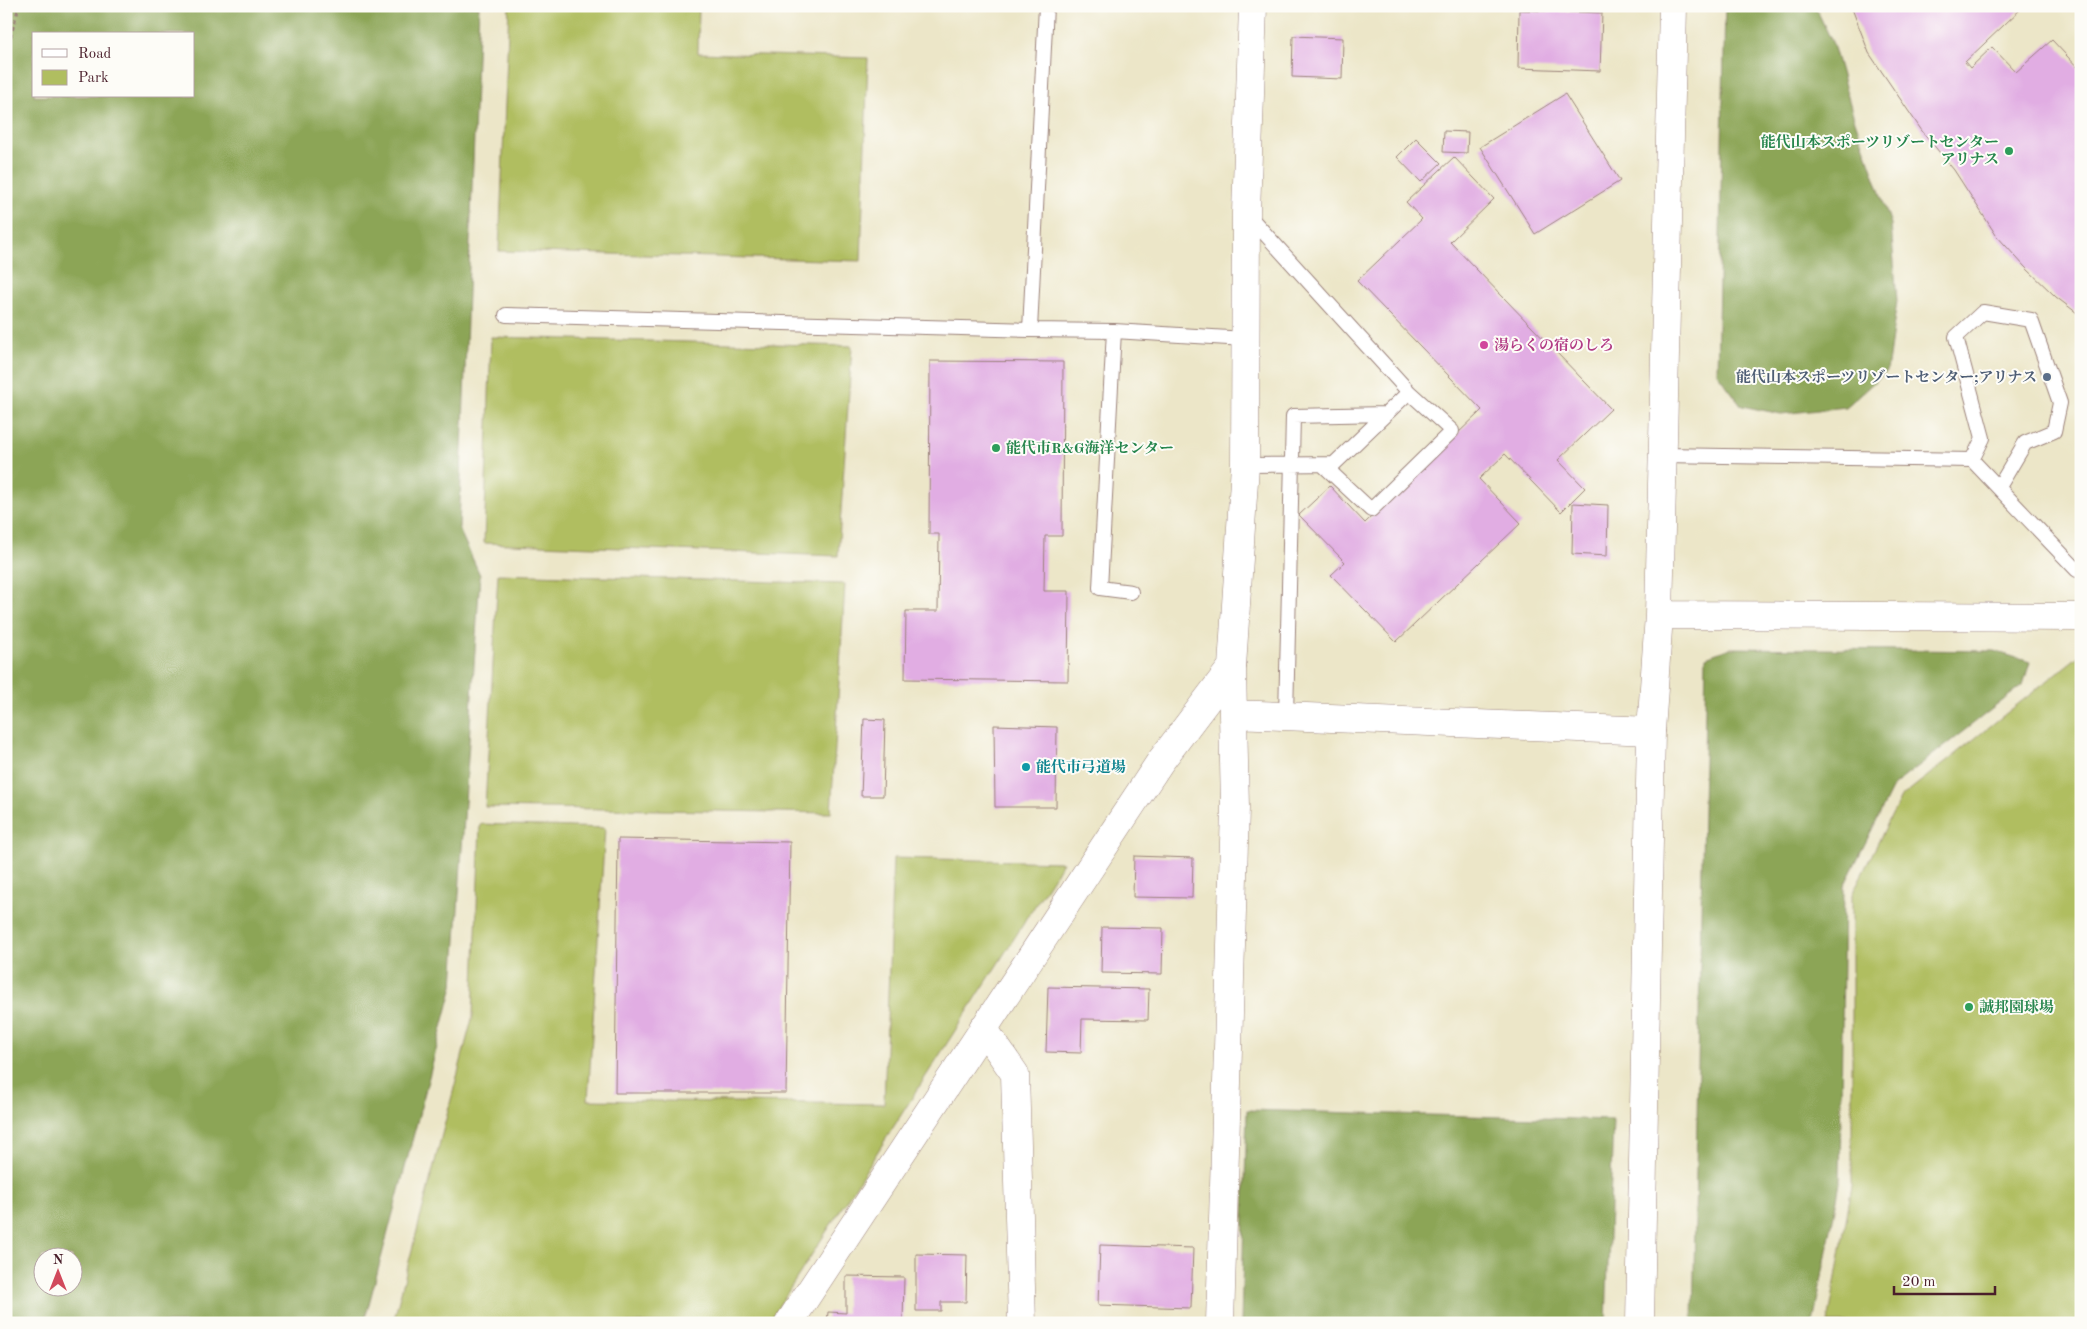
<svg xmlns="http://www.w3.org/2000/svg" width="2087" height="1329" font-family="'Old Standard TT','Noto Serif JP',serif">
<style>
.green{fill:#b0be60;stroke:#7d6e46}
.forest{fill:#8ca556;stroke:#6b6240;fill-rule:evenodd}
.building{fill:#e1ade3}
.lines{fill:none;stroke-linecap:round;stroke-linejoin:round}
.lane-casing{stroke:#9b827a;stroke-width:16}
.street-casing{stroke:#9b827a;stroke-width:29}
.secondary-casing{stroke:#9b827a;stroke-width:29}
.path{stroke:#9b827a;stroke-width:3;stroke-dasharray:4 4;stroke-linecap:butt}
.lane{stroke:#fff;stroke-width:14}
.street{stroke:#fff;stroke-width:28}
.secondary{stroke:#fff;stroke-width:28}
.leisure-dot{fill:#2e9e5b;stroke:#fdfcf7;stroke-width:2}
.hotel-dot{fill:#d1479c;stroke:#fdfcf7;stroke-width:2}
.service-dot{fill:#5c6f8a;stroke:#fdfcf7;stroke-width:2}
.culture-dot{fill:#0f9aa8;stroke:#fdfcf7;stroke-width:2}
.labels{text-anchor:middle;stroke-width:4;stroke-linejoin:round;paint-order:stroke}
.leisure-label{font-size:15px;font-weight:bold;fill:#27864d;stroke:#fdfcf7;text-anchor:start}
.hotel-label{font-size:15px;font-weight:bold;fill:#b23c85;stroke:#fdfcf7;text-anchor:start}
.service-label{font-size:15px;font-weight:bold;fill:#4e5e75;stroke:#fdfcf7;text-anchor:end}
.culture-label{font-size:15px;font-weight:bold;fill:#0d838f;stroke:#fdfcf7;text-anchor:start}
</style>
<rect width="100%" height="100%" fill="#fdfcf7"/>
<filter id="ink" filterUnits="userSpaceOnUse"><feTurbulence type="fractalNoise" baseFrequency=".02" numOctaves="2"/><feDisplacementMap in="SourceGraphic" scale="10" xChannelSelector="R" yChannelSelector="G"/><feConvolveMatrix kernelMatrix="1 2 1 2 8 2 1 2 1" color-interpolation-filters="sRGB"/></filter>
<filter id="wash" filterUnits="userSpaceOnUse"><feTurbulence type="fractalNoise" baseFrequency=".0096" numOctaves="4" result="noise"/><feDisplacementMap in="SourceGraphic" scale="20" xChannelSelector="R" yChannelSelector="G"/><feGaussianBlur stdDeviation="1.12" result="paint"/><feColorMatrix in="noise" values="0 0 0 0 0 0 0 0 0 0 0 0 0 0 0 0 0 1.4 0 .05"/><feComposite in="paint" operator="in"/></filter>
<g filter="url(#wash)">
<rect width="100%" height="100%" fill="#ece6c8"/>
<path class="green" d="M 509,6 L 699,6 L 698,53 L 868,58 L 861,261 L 499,251 Z
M 491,337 L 852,346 L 838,556 L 484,543 Z
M 498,574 L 845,584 L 831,813 L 485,807 Z
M 2081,654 L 2081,1323 L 1828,1323 L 1852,1186 L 1852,894 L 1901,797 Z
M 480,824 L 605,828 L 588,1100 L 884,1104 L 893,858 L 1063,862 L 768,1323 L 393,1323 L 473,1015 Z"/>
<path class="forest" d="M 6,6 L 479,6 L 459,529 L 480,575 L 453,986 L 364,1323 L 6,1323 ZM 34,34 L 194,34 L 194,96 L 34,96 ZM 42,1256 L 72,1256 L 72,1286 L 42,1286 Z
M 1725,6 L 1815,6 L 1833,44 L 1854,118 L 1891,224 L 1897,301 L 1887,371 L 1846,407 L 1781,414 L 1742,406 L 1717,373 Z
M 1730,648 L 1994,651 L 2030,662 L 2023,685 L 1894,785 L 1844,886 L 1840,1183 L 1813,1323 L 1693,1323 L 1706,657 Z
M 1247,1110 L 1613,1120 L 1606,1323 L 1241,1323 Z"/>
<g id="blocks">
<path class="building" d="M 1851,6 L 1914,6 L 1918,10 L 1922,6 L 2024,6 L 1965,62 L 1970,68 L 1992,47 L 2016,72 L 2052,40 L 2081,71 L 2081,316 L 2056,297 L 2025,267 L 1996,235 L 1954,170 L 1922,131 L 1869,53 Z
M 1519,10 L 1602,13 L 1600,71 L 1518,68 Z
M 1293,36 L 1343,38 L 1342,79 L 1292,77 Z
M 1565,94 L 1620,181 L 1535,234 L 1480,147 Z
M 1444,131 L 1468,132 L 1467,153 L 1443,152 Z
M 1416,138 L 1441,163 L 1421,182 L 1397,157 Z
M 1454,157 L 1494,199 L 1450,242 L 1611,409 L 1558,460 L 1585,488 L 1561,512 L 1505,454 L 1479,479 L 1521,523 L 1396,642 L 1331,575 L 1345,562 L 1299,515 L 1330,486 L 1365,523 L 1482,410 L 1357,281 L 1422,219 L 1406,202 Z
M 930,361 L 1063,362 L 1062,536 L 1045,536 L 1044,591 L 1069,591 L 1068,681 L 905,679 L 906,611 L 938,611 L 939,534 L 929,534 Z
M 1573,503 L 1608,505 L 1607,556 L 1572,554 Z
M 864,719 L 885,720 L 883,796 L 861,796 Z
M 994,725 L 1057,727 L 1056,807 L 995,807 Z
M 618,839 L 790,842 L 786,1093 L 615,1093 Z
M 1134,856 L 1193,858 L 1192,898 L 1133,897 Z
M 1102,927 L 1163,928 L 1162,974 L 1101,973 Z
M 1048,987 L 1149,989 L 1148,1020 L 1082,1019 L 1081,1053 L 1046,1052 Z
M 1100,1245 L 1193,1248 L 1191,1308 L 1098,1305 Z
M 916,1254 L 967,1255 L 966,1302 L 941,1302 L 941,1311 L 916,1311 Z
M 846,1276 L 904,1277 L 903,1323 L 827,1323 L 828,1312 L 846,1313 Z"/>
</g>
</g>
<g filter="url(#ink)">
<use href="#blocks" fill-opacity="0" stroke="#9b827a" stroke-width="1"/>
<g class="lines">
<defs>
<path id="lane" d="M 1046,6 L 1030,330 L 1114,331 L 1245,339
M 506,315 L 1030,330
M 1114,331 L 1100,588 L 1131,592
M 1662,455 L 1972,460 L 2077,570 L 2081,570
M 1972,460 L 1983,438 L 1956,337 L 1983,312 L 2031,320 L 2060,403 L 2054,431 L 2025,443 L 1999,487
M 1245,465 L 1334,464 L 1409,392 L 1248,215
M 1323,465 L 1371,510 L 1452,431 L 1409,392
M 1286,716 L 1293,416 L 1386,414"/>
<path id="street" d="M 1233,714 L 1651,731
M 983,1028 L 1015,1074 L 1022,1323
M 1220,1323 L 1235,808 L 1232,667"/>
<path id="secondary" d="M 1659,615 L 2081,617
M 789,1323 L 1160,762 L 1232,667 L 1245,465 L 1246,213 L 1253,6
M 1640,1323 L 1651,731 L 1659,615 L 1673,6"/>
</defs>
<use href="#lane" class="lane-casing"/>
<use href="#street" class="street-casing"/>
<use href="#secondary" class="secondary-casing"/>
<path class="path" d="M 6,53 L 19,6"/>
<use href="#lane" class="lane"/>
<use href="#street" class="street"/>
<use href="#secondary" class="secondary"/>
</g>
</g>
<g class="leisure-dot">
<circle cx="2009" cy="151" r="5"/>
<circle cx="996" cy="448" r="5"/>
<circle cx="1969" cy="1007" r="5"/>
</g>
<circle class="hotel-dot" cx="1484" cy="345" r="5"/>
<circle class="service-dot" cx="2047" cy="377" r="5"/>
<circle class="culture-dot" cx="1026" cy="767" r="5"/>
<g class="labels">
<g class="leisure-label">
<text x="1999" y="147" text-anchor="end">能代山本スポーツリゾートセンター<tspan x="1999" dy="17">アリナス</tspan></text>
<text x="1006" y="453">能代市R&amp;G海洋センター</text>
<text x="1979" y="1012">誠邦園球場</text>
</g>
<g class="hotel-label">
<text x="1494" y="350">湯らくの宿のしろ</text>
</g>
<g class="service-label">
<text x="2037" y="382">能代山本スポーツリゾートセンター;アリナス</text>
</g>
<g class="culture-label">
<text x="1036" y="772">能代市弓道場</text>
</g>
</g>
<rect width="2087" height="1329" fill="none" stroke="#fdfcf7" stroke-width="25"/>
<rect x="32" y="32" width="162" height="65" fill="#fdfcf7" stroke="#b5a4a5"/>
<rect x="42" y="49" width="25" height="8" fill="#ffffff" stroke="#b5a4a5"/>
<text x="78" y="58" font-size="15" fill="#4a1f2b">Road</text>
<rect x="42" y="70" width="25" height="15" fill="#b0be60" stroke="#b5a4a5"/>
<text x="78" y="82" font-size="15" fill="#4a1f2b">Park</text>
<g transform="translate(58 1272)"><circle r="24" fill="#fdfcf7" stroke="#b5a4a5"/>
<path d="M0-4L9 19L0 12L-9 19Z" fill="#d1495b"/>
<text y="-8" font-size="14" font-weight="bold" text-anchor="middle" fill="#4a1f2b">N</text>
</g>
<path d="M1894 1286v8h101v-8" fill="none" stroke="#4a1f2b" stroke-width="2.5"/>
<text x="1902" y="1286" font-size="15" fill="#4a1f2b" stroke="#fdfcf7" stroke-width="4" paint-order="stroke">20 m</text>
</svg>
